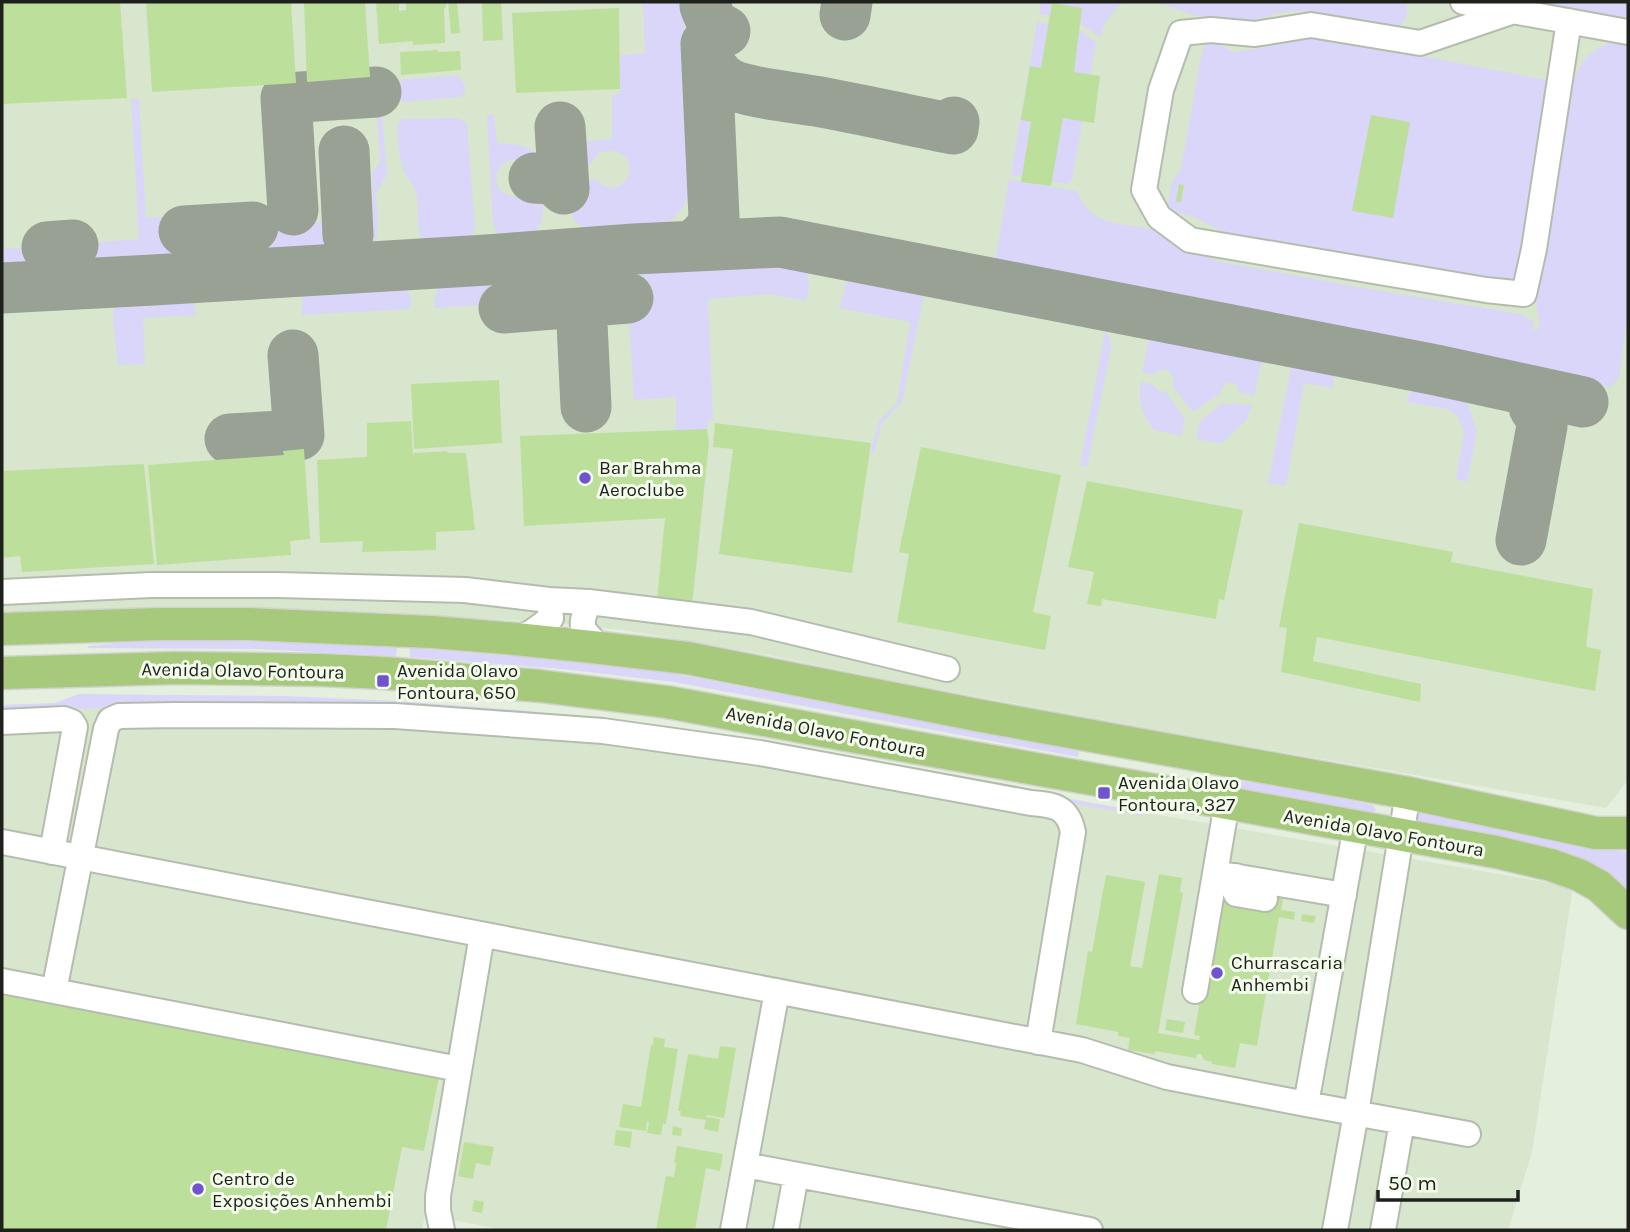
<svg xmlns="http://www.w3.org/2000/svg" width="1630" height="1232" font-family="Karla,sans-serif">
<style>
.built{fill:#d8e6cd}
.green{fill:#d9d6fa}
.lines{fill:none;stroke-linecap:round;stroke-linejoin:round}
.taxiway{stroke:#99a094;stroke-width:51}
.building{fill:#bcdf9c}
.minor-casing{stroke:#b4bdad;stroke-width:28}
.major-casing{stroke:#d2d3d1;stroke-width:35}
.minor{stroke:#fff;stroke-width:24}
.major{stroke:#a7c97c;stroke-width:32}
.poi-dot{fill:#6f54ce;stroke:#f3fceb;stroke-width:2.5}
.labels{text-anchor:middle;stroke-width:6;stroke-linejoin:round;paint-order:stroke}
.poi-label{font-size:19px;fill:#1e211b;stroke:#f3fceb;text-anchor:start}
.street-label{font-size:19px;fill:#1e211b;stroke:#f3fceb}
</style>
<rect width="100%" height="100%" fill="#e5efde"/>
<path class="built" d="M 2,2 L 1628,2 L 1628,780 L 1606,808 L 1213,740 L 905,683 L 768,655 L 629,631 L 537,621 L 320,612 L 236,610 L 2,612 Z
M 285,702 L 397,706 L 669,730 L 1141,815 L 1142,812 L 1573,887 L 1532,1152 L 1508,1230 L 505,1230 L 425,1215 L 422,1230 L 2,1230 L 2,713 L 208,703 Z"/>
<path class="green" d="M 643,2 L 683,2 L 692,177 C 689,199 681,219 659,227 L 593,233 L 577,223 L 573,218 L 570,185 L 572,183 C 578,182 588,179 594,180 C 605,183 606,192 620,185 C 639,175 629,143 599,153 L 590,165 L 571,167 L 568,165 C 571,141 592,140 612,139 L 612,95 L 620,94 L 620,55 L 645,53 Z
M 1041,2 L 1126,2 C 1111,9 1105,22 1100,37 L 1074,20 L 1039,14 Z
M 1156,2 L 1400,2 L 1405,3 C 1410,13 1406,19 1399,27 C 1364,28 1332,14 1297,11 C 1277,10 1259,21 1239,23 C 1217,26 1178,9 1156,2 Z
M 1507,2 L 1628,2 L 1628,23 Z
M 1037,22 L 1078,29 L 1096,42 L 1072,181 L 1067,184 L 1011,175 Z
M 1311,37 L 1327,38 L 1552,81 L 1517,277 L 1506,283 L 1235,235 L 1224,232 L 1191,216 L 1167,210 L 1172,182 L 1181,169 L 1200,62 L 1204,47 L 1207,41 L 1212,41 L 1233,52 L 1257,49 Z
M 1612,42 L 1628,42 L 1628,308 L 1619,378 L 1610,387 L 1421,347 L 995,263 L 1009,179 L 1077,191 C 1092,231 1129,221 1161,232 C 1182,240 1199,256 1220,262 L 1368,289 L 1521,314 L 1534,322 L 1532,329 L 1538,330 L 1540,323 L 1533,292 L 1572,85 C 1582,60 1587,52 1612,42 Z
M 454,76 L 459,77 L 465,86 L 465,92 L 461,97 L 404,102 L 398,98 L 397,84 L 404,79 Z
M 375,78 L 379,78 L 387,175 L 376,193 L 378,226 L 375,246 L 372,247 C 360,233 357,214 373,202 L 372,172 L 380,163 Z
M 139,98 L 146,218 L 168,217 L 180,222 L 184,233 L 184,248 L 172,260 L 84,266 L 76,254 L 78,244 L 139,239 L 131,99 Z
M 487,115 L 494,115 L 497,143 C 514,144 529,144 540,159 L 540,168 L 531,169 C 514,149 488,166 499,189 C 512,200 524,201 533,185 L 542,187 C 544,204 546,224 531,236 L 503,239 L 497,232 L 493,225 Z
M 455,118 L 461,119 L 467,123 L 475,229 L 469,239 L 466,241 L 426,244 C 412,228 422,207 415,189 C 413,184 408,180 406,175 C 399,163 398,139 397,125 L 402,119 Z
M 303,210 L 304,223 L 332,221 L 332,237 L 324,250 L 264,253 C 257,248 254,243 253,234 C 250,205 284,211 303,210 Z
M 35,247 L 43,254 C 45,261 43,264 38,269 L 2,272 L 2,249 Z
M 768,260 L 804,265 C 809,277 812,289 805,301 L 771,294 L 708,299 L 713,421 L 708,421 L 707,429 L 676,431 L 676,397 L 634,400 L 626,269 Z
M 850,275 L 925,289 L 902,402 L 881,425 L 874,454 L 870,452 L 879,421 L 897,404 L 910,322 L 840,308 L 846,282 Z
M 499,279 L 502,304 L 434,308 L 435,297 L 440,283 Z
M 403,286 C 410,293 414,299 410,309 L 302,315 L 302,292 Z
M 194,299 L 195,315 L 143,318 L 145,364 L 118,365 L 113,320 L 114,304 Z
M 1105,331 L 1110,339 L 1111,348 L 1087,467 L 1080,466 Z
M 1150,334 L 1263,355 L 1254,396 L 1239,392 L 1236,385 L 1228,382 L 1223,386 L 1219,394 L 1193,412 L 1173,387 C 1174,379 1173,372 1164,369 L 1153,374 L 1142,372 Z
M 1292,363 L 1335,371 L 1333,388 L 1304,383 L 1286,486 L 1268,483 Z
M 1141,382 L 1152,384 L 1159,391 L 1165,391 L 1185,419 L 1181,436 L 1154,430 C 1142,414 1137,402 1141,382 Z
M 1421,387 L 1463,396 L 1466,398 L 1477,431 L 1467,482 L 1456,479 L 1464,432 L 1458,417 L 1453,412 L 1448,409 L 1406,402 L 1411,391 Z
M 1222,403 L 1227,405 L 1234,403 L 1252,406 L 1246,420 L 1221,444 L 1196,439 L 1200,421 Z
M 154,639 L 308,643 L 397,648 L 396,656 L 255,649 L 88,648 L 88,646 Z
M 410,648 L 562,660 L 675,674 L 1079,751 L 1078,757 L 674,682 L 562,669 L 410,657 Z
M 79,694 L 284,696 L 397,701 L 518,710 L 669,726 L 1142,812 L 1142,816 L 669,730 L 397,706 L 285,702 L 208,703 L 2,713 L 2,705 L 55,703 Z
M 1194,778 L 1230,783 L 1252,781 L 1373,805 L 1376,810 L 1371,814 L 1194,780 Z
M 1414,812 L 1562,843 L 1628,852 L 1628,890 L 1610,877 L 1412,823 Z"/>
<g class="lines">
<path class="taxiway" d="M 705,6 L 713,25 L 725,31 C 717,34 707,39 707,49 C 706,63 718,78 730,84 C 749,93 792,97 815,101 C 861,109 907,120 953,129 L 954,122
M 845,15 L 847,2
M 344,151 L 348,235
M 534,178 L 553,179 L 564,189 L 560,127
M 293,210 L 286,98 L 376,92
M 184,231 L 253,227
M 693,246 C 703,237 712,231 714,217 L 706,44
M 47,247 L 73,245
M 2,288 L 153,280 L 487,260 L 634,249 L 780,242 L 1436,370 L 1583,402
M 581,302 L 586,407
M 504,308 L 628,298
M 230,439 L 299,435 L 293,355
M 1521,540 L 1542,426 L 1541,418 L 1534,407"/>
</g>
<path class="building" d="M 2,2 L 120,2 L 127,98 L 2,104 Z
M 146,2 L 291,2 L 296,83 L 152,92 Z
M 304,2 L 365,2 L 370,77 L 307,82 Z
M 376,2 L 399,2 L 399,11 L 406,10 L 406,2 L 446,2 L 446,7 L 444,9 L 445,43 L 413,45 L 413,41 L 379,44 Z
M 448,2 L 457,2 L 460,33 L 451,34 Z
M 482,2 L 501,2 L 503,40 L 483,41 Z
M 1052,3 L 1082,8 L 1074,72 L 1100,76 L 1094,123 L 1063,118 L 1051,186 L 1021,182 L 1031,122 L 1021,120 L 1030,66 L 1041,68 Z
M 619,8 L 620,89 L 516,93 L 512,13 Z
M 438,50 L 438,52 L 460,51 L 461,70 L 401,75 L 400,52 Z
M 1371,115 L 1410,122 L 1393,218 L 1352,211 Z
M 1179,184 L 1184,185 L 1181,202 L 1176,202 Z
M 499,380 L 502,443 L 414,449 L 411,384 Z
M 411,421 L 413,456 L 414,453 L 447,451 L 448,453 L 466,453 L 475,530 L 436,532 L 436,550 L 362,552 L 363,541 L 320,543 L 317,460 L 367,457 L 367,423 Z
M 715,423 L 871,443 L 852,573 L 719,554 L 733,449 L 713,447 Z
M 707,429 L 709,442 L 692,606 L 657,600 L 665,518 L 524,526 L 520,436 Z
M 921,447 L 1061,475 L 1033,612 L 1051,616 L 1045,650 L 897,622 L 909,554 L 899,552 Z
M 304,449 L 310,539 L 290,541 L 291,555 L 157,565 L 148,465 L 284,455 L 283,451 Z
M 144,464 L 154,564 L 22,572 L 20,556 L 2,558 L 2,471 Z
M 1087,481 L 1243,510 L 1224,600 L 1219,599 L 1216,619 L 1102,599 L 1101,606 L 1087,604 L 1094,572 L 1068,567 Z
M 1299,523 L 1453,552 L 1451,562 L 1593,589 L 1586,647 L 1601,650 L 1595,691 L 1317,637 L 1313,661 L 1421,684 L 1420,702 L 1281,672 L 1287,628 L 1279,627 Z
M 1159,874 L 1182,878 L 1180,892 L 1183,893 L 1158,1033 L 1199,1040 L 1200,1036 L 1194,1035 L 1218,899 L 1264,907 L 1266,891 L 1284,894 L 1281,910 L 1295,912 L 1294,920 L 1279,917 L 1272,959 L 1276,961 L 1276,966 L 1274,969 L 1270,969 L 1257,1046 L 1240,1043 L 1235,1068 L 1212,1064 L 1212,1062 L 1204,1060 L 1201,1054 L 1197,1054 L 1196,1058 L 1155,1051 L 1155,1054 L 1128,1050 L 1130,1038 L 1118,1036 L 1118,1032 L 1076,1024 L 1088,951 L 1092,952 L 1106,875 L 1145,882 L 1130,966 L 1142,968 Z
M 1302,914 L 1316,916 L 1314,923 L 1301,921 Z
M 2,987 L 440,1072 L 424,1151 L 402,1147 L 386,1230 L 2,1230 Z
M 1167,1019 L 1185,1022 L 1183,1033 L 1165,1030 Z
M 654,1037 L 665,1039 L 664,1047 L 678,1049 L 666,1124 L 663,1124 L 661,1135 L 647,1133 L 649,1122 L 647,1121 L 646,1131 L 619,1127 L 623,1104 L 641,1107 L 651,1045 L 653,1045 Z
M 720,1046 L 736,1048 L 724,1118 L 706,1115 L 706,1117 L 720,1119 L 718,1132 L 704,1129 L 706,1120 L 680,1116 L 681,1111 L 678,1111 L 688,1054 L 718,1059 Z
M 673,1126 L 682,1128 L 681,1136 L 672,1135 Z
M 616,1130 L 632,1132 L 630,1148 L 614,1145 Z
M 464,1142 L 494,1147 L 490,1166 L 476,1163 L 473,1179 L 458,1176 Z
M 677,1146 L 723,1154 L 720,1171 L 706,1168 L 695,1230 L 656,1230 L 666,1176 L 674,1177 L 676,1163 L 674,1163 Z
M 474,1200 L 484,1202 L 482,1213 L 472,1211 Z"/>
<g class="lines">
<defs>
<path id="minor" d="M 1463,2 L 1628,32
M 1514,11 L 1420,43 L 1311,25 L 1255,34 L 1211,30 L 1181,33 L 1161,90 L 1144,190 L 1159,217 L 1190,240 L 1486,290 L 1524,294 L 1534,249 L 1569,21
M 2,592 L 151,585 L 278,585 L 465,590 L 549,600 L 589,602 L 751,622 L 947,669
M 589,602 C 578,629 581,628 601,648
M 516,639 L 532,632 L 551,618 L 549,600
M 2,722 L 64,719 L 72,722 L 75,727 L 52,852
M 2,842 L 1082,1050 L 1167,1077 L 1306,1104 L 1356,826
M 1215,873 L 1344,895
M 1236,876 L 1234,889 L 1236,894 L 1265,899
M 2,981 L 459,1069
M 54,991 L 106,729 L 110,720 L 119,716 L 175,715 L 395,716 L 603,731 L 760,753 L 1031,803 C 1055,805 1068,807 1073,832 L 1038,1042
M 1195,991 L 1227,803
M 1306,1104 L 1468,1134
M 745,1165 L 1090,1230
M 442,1230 L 438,1210 L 438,1196 L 482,935
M 733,1230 L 777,991
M 786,1230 L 796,1175
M 1335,1230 L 1356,1113 L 1408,793
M 1383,1230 L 1402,1122"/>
<path id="major" d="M 2,629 L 160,624 L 248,624 L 361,629 L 432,632 L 516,639 L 601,648 L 687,658 L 982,716 L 1408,793 L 1596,833 L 1628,833
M 2,673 L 175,668 L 321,670 L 384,673 L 540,686 L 667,702 L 884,742 L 1227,803 L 1496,852 L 1551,865 L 1579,875 L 1599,886 L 1628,913"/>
</defs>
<use href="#minor" class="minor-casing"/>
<use href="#major" class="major-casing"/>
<use href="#minor" class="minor"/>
<use href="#major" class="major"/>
</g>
<g class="poi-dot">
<circle cx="585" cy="478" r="7"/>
<rect x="376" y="674" width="14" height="14" rx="3.5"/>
<rect x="1097" y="786" width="14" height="14" rx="3.5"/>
<circle cx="1217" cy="973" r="7"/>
<circle cx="198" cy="1189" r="7"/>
</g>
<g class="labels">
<g class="poi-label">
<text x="599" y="474">Bar Brahma<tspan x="599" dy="22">Aeroclube</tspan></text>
<text x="397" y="677">Avenida Olavo<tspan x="397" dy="22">Fontoura, 650</tspan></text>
<text x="1118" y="789">Avenida Olavo<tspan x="1118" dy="22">Fontoura, 327</tspan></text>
<text x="1231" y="969">Churrascaria<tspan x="1231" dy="22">Anhembi</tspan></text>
<text x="212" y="1185">Centro de<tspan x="212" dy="22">Exposições Anhembi</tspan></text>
</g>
<g class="street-label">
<text transform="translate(243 670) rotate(1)" y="7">Avenida Olavo Fontoura</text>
<text transform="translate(826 731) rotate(11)" y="7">Avenida Olavo Fontoura</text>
<text transform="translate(1384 832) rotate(10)" y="7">Avenida Olavo Fontoura</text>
</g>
</g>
<rect width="1630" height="1232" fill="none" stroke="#1e211b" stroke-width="7"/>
<path d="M1378 1190v10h140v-10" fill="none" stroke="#1e211b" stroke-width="3.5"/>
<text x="1388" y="1190" font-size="21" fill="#1e211b" stroke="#f3fceb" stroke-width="5" paint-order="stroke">50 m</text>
</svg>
